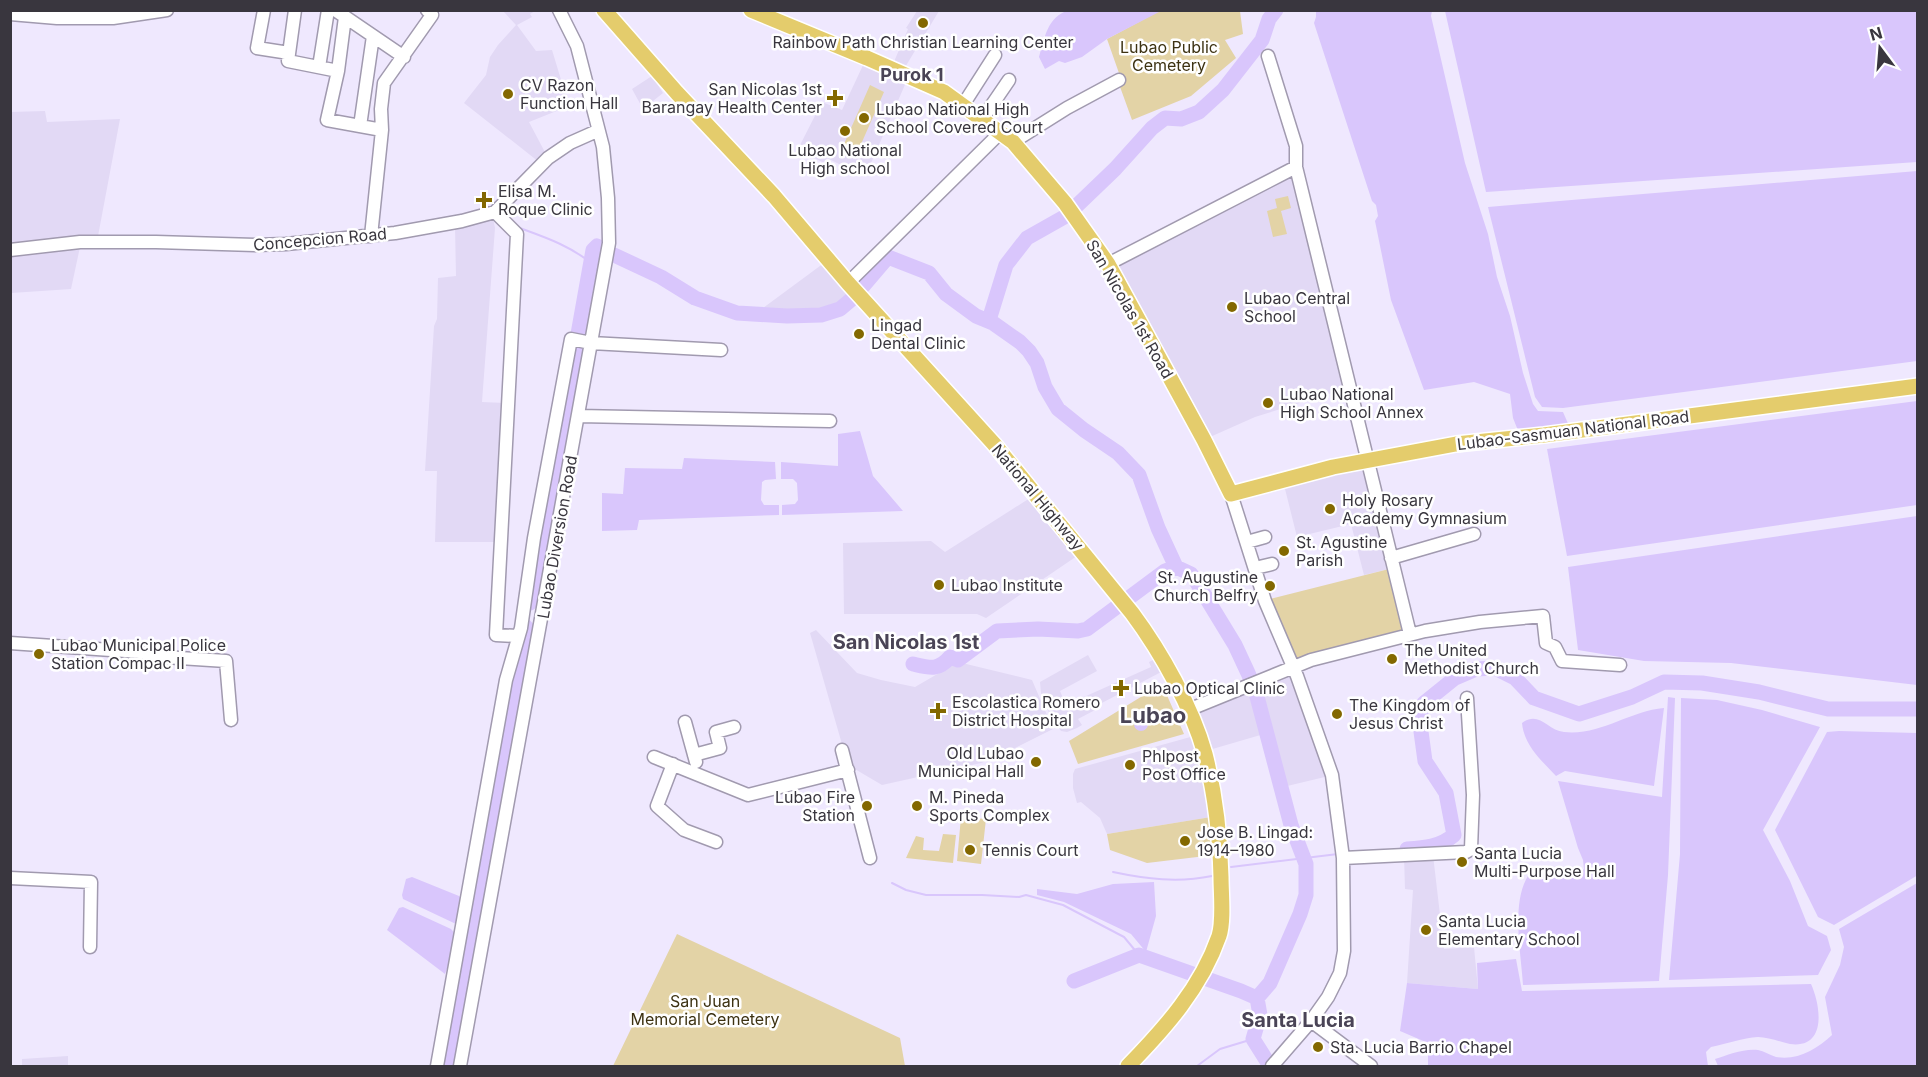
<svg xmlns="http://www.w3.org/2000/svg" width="1928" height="1077" font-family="Inter,sans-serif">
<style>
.built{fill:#e2d9f5}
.green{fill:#e3d3a6}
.water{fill:#d9c6fc}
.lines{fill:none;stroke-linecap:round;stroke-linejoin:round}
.stream{stroke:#d9c6fc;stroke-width:2}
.river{stroke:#d9c6fc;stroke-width:15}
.minor-casing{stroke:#a19aaf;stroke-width:15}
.major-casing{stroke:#fff;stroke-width:18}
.minor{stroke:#fff;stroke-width:12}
.major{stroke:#e4cc6c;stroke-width:15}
.poi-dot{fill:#836800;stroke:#fff;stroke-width:2}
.labels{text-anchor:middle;stroke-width:5;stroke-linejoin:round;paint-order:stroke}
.poi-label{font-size:16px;fill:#39363e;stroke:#fff;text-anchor:start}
.park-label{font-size:16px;fill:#3d3212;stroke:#fff}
.street-label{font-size:16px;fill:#39363e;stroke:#fff}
.neighbourhood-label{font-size:18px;font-weight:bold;fill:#4a4456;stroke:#fff}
.quarter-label{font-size:20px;font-weight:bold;fill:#4a4456;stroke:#fff}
.district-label{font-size:22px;font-weight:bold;fill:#4a4456;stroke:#fff}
</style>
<rect width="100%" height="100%" fill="#efe8fe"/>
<path class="built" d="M 503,11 L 535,11 L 530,14 L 532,17 L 517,25 L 536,51 L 552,50 L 569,106 L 529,122 L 547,156 L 539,162 L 464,103 L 486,75 L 490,57 L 498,45 L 516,25 Z
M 917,11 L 943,11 L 942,12 L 939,11 L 904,69 L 893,64 L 908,29 L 906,28 Z
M 865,61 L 907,80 L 865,177 L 827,158 L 824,163 L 798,149 L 822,102 L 842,110 Z
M 652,76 L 663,93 L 643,109 L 632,89 Z
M 45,111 L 47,122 L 120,119 L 98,236 L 11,245 L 10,112 Z
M 1293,173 L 1348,388 L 1255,417 L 1210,437 L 1114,265 Z
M 493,218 L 495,228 L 482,402 L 505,403 L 498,542 L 435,542 L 437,471 L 425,471 L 434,326 L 437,319 L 438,278 L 456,276 L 455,226 Z
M 80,247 L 71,289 L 11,293 L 11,255 Z
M 824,263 L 850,294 L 837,304 L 821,311 L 759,311 Z
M 1363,465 L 1389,569 L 1364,575 L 1351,524 L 1297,537 L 1284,485 Z
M 1030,498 L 1077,556 L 986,618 L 977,614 L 844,614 L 843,543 L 931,541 L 945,552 Z
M 816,630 L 857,673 L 881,680 L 915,687 L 958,662 L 1032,680 L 1053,729 L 997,757 L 981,763 L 882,785 L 848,765 L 810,633 Z
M 1088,655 L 1097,671 L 1060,691 L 1066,705 L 1151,667 L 1149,662 L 1157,658 L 1165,670 L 1096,706 L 1097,709 L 1078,719 L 1082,725 L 1077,728 L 1067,732 L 1061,731 L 1050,715 L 1041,693 L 1040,682 Z
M 1291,674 L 1329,776 L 1283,787 L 1258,694 L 1259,687 Z
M 1251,690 L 1264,734 L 1209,750 L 1196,713 Z
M 1194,736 L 1200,754 L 1211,817 L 1107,834 L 1100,818 L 1081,802 L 1077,803 L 1073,788 L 1073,774 L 1075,769 Z
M 1433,855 L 1444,949 L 1474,947 L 1478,989 L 1407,983 L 1413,890 L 1405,889 L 1404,856 Z
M 68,1056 L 68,1066 L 22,1066 L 22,1059 Z"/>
<path class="green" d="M 1161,10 L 1240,11 L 1243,34 L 1225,40 L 1236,58 L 1191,96 L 1132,120 L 1119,84 L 1120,76 L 1107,39 Z
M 870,85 L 884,92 L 858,151 L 844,144 Z
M 1288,196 L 1291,208 L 1281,211 L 1287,234 L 1273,237 L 1267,211 L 1277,208 L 1275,199 Z
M 1389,569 L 1404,631 L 1305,658 L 1296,658 L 1290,652 L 1270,599 Z
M 1162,684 L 1184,734 L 1078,764 L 1069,741 Z
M 961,817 L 986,819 L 981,864 L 957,861 Z
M 1211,817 L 1214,855 L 1147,863 L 1110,850 L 1107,834 Z
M 943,834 L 956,835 L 953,863 L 906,858 L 916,836 L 924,838 L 923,850 L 939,851 Z
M 677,934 L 900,1038 L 905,1066 L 613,1066 Z"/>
<path class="water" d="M 1069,10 L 1161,10 L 1161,11 L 1107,39 L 1082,57 L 1065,63 L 1059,61 L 1045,69 L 1039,57 C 1045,37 1047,17 1069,10 Z
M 1343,10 L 1432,11 L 1431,16 L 1465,163 L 1488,234 L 1497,277 L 1510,316 L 1523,373 L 1533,404 L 1538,411 L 1563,412 L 1570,428 L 1519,433 L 1513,418 L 1510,394 L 1474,382 L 1424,390 L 1391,300 L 1375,221 L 1378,216 L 1376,205 L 1372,201 L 1314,23 L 1316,17 L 1316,11 L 1337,12 Z
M 1445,11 L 1917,11 L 1917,162 L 1486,192 Z
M 1917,171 L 1917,361 L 1563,408 L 1542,407 L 1535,397 L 1488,207 Z
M 1917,401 L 1917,505 L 1567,556 L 1547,449 Z
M 860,431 L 873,476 L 903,511 L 782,515 L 782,505 L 795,504 L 798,500 L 797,483 L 793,479 L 781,479 L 781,462 L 838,466 L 838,434 Z
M 684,458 L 775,462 L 776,479 L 765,480 L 762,482 L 761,500 L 764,505 L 779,505 L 779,515 L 639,520 L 637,530 L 602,531 L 602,493 L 623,494 L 625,468 L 682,469 Z
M 1917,516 L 1917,685 L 1731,663 L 1644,661 L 1578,650 L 1568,567 Z
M 1668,697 L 1675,698 L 1668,875 L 1659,981 L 1523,985 C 1521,953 1511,903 1528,876 L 1541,874 L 1574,878 L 1584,869 L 1583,860 L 1578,848 L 1558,781 L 1662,797 Z
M 1681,698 L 1717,700 L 1762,710 L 1820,727 L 1763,830 L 1790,881 L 1808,926 L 1827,936 L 1831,950 L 1818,975 L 1669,980 L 1680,854 Z
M 1664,708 L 1654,786 L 1565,771 L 1556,776 C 1541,760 1524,745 1522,723 C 1539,710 1547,730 1564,732 C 1600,736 1629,711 1664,708 Z
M1134 724a7 7 0 1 1 14 0a7 7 0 1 1-14 0Z
M 1839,731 L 1917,733 L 1918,875 L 1834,925 L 1818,917 L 1775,830 L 1827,732 Z
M 412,877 L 459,896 L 464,902 L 456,924 L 403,899 L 402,895 L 406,879 Z
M 1154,882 L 1156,916 L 1146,952 L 1131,934 L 1064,902 L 1037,895 L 1037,889 L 1077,894 L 1113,884 Z
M 1917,883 L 1917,1066 L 1718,1066 L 1715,1059 C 1727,1055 1745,1048 1758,1050 C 1764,1051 1770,1055 1776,1057 C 1797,1061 1817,1049 1832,1035 L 1825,997 L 1840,965 L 1844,947 L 1839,929 Z
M 403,907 L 451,929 L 458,937 L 445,974 L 387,930 L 399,908 Z
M 1516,959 L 1522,991 L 1811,984 C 1821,1006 1827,1049 1790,1044 C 1780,1042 1768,1037 1758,1037 C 1743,1038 1726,1044 1711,1047 L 1706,1052 L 1708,1066 L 1428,1066 L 1428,1043 L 1400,1031 L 1407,983 L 1478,989 L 1477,963 Z"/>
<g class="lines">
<path class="stream" d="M 517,227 C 544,237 569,245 591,263
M 1231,867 L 1338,854
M 1113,872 C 1146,879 1178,883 1212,876
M 892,883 L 906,890 L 926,895 L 982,895 L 1019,897 L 1026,895 L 1037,898 L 1063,905 L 1124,937 L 1139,955
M 1197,1066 L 1220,1049 L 1253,1039"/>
<path class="river" d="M 614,255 L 661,277 L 695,298 L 737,313 L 787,316 L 821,315 L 840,309 L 853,298 L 888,257 L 929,273 L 946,294 L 976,316 L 993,323 L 1020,342 L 1029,351 L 1037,363 L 1045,387 L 1058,409 L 1084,430 L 1118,453 L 1139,475 L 1158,528 L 1176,567
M 989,320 L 1006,265 L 1027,238 L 1066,216 L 1115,169 L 1152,128 L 1165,118 L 1181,119 L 1199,112 L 1223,90 L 1262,40 L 1269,19 L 1276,10
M 530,603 L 593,250 L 597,246 L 600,248
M 913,664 C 930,668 938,671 950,657 L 958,660 L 997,631 L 1038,629 L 1078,631 L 1087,629 L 1165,571 L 1176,567 L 1191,574 L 1196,581 L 1235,645 L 1248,673 L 1255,689 L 1291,825 L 1306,864 L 1306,895 L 1300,914 L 1270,983 L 1257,998
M 1407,849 C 1424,848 1440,847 1454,835 L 1446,793 L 1425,761 L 1419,717 L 1424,703 L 1455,678 L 1476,669 L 1495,668 L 1515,678 L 1534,698 L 1579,714 L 1632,697 L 1664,682 L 1702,683 L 1759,692 L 1828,709 L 1918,709
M 1074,981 L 1139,955 L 1241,991 L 1257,998 L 1260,1015 L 1253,1039 L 1270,1066
M 446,1066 L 526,627"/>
<defs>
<path id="minor" d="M 264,10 L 257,48 L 289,53
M 295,10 L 288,61 L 338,71
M 335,10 L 404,57
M 10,14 L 57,18 L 113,18 L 167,10
M 345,17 L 338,71 L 327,120 L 382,130
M 1268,56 L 1296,146 L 1296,167 L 1410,634
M 319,67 L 328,10
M 963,105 L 995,55
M 983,118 L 1009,80
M 360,126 L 373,36
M 1013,142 L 1067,108 L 1119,80
M 495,212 L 517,234 L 496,635 L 518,636
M 371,236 L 382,130 L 381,109 L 384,83 L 432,15 L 427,10
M 10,250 L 80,242 L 156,242 L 255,245 L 286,244 L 395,233 L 462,221 L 495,212 L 548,158 L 570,143 L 597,131
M 1108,264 L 1296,167
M 848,283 L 1000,133
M 579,416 L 830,421
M 1231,494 L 1265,601 L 1297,676 L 1332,775 L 1343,858 L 1344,951 L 1340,973 L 1328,997 L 1311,1021 L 1272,1066
M 1247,542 L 1265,537
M 1391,558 L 1474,534
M 1255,568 L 1272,564
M 10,643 L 140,652 L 164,657 L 226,661 L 231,720
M 1188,710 L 1311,660 L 1425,631 L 1480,622 L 1543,616 L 1546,643 L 1555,647 L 1562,661 L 1620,665
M 685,722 L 696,762
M 842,750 L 870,858
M 694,755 L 720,748 L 716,732 L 734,727
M 654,757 L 748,795 L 848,770
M 673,764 L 657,806 L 684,830 L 716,842
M 1343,858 L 1466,852 L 1471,849 L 1473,795 L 1467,698
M 10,878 L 91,882 L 90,947
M 1311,1021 L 1371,1066
M 437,1066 L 506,680 L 521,628 L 534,538 L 571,339 L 591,343 L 721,350
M 460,1066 L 609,243 L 608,198 L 603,147 L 577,46 L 559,10"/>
<path id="major" d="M 604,10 L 677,93 L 774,196 L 848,283 L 994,444 L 1132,613 C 1161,652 1192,707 1205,754 C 1215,793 1220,837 1221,877 C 1221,893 1224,921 1219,936 C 1201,988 1165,1028 1128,1066
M 751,10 L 867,58 L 944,92 L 1013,142 L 1065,203 L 1108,264 L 1204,440 L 1231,494 L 1333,467 L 1456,444 L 1544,435 L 1918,386"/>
</defs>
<use href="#minor" class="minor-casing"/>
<use href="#major" class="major-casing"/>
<use href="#minor" class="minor"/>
<use href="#major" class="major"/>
</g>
<g class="poi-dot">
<circle cx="923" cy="23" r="6"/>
<circle cx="508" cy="94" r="6"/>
<path d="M832 89h6v6h6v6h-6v6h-6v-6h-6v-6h6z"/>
<circle cx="864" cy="118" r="6"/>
<circle cx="845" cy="131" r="6"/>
<path d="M481 191h6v6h6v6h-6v6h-6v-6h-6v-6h6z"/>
<circle cx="1232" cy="307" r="6"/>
<circle cx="859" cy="334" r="6"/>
<circle cx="1268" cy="403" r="6"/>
<circle cx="1330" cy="509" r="6"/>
<circle cx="1284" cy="551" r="6"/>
<circle cx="939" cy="585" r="6"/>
<circle cx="1270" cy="586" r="6"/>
<circle cx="39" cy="654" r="6"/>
<circle cx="1392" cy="659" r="6"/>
<path d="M1118 679h6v6h6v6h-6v6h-6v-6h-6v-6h6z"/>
<path d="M935 702h6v6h6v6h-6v6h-6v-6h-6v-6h6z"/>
<circle cx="1337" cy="714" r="6"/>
<circle cx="1036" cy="762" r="6"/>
<circle cx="1130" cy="765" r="6"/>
<circle cx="867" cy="806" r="6"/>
<circle cx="917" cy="806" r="6"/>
<circle cx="1185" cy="841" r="6"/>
<circle cx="970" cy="850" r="6"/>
<circle cx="1462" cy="862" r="6"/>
<circle cx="1426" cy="930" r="6"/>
<circle cx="1318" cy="1047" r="6"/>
</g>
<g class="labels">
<g class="poi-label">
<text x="923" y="48" text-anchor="middle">Rainbow Path Christian Learning Center</text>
<text x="520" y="91">CV Razon<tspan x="520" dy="18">Function Hall</tspan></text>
<text x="822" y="95" text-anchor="end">San Nicolas 1st<tspan x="822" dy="18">Barangay Health Center</tspan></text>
<text x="876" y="115">Lubao National High<tspan x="876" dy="18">School Covered Court</tspan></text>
<text x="845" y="156" text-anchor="middle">Lubao National<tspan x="845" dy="18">High school</tspan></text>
<text x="498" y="197">Elisa M.<tspan x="498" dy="18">Roque Clinic</tspan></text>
<text x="1244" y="304">Lubao Central<tspan x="1244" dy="18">School</tspan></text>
<text x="871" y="331">Lingad<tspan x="871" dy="18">Dental Clinic</tspan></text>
<text x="1280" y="400">Lubao National<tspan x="1280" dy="18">High School Annex</tspan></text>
<text x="1342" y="506">Holy Rosary<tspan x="1342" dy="18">Academy Gymnasium</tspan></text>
<text x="1296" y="548">St. Agustine<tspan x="1296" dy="18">Parish</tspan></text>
<text x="1258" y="583" text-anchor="end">St. Augustine<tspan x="1258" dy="18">Church Belfry</tspan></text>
<text x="951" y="591">Lubao Institute</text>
<text x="51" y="651">Lubao Municipal Police<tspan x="51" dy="18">Station Compac II</tspan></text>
<text x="1404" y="656">The United<tspan x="1404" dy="18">Methodist Church</tspan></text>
<text x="1134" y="694">Lubao Optical Clinic</text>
<text x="952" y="708">Escolastica Romero<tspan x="952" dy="18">District Hospital</tspan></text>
<text x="1349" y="711">The Kingdom of<tspan x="1349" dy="18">Jesus Christ</tspan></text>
<text x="1024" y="759" text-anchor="end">Old Lubao<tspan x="1024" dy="18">Municipal Hall</tspan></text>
<text x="1142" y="762">Phlpost<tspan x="1142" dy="18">Post Office</tspan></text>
<text x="855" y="803" text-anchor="end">Lubao Fire<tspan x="855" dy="18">Station</tspan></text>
<text x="929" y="803">M. Pineda<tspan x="929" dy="18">Sports Complex</tspan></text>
<text x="1197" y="838">Jose B. Lingad:<tspan x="1197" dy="18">1914–1980</tspan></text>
<text x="982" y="856">Tennis Court</text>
<text x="1474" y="859">Santa Lucia<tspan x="1474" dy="18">Multi-Purpose Hall</tspan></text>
<text x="1438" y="927">Santa Lucia<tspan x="1438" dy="18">Elementary School</tspan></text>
<text x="1330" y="1053">Sta. Lucia Barrio Chapel</text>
</g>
<g class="park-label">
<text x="1169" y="53">Lubao Public<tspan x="1169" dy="18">Cemetery</tspan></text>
<text x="705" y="1007">San Juan<tspan x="705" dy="18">Memorial Cemetery</tspan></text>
</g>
<g class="street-label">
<text transform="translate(320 239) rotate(-5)" y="6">Concepcion Road</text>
<text transform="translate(1130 309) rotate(60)" y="6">San Nicolas 1st Road</text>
<text transform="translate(1573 430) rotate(-7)" y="6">Lubao-Sasmuan National Road</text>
<text transform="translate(1038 497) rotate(50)" y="6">National Highway</text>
<text transform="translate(557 537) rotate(-80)" y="6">Lubao Diversion Road</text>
</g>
<g class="neighbourhood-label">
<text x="912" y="81">Purok 1</text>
</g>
<g class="quarter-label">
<text x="906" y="649">San Nicolas 1st</text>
<text x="1298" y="1027">Santa Lucia</text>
</g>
<g class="district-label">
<text x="1153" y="723">Lubao</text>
</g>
</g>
<rect width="1928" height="1077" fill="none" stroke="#39363e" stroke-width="24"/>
<g transform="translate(1880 48) rotate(344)" stroke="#ffffff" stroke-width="4.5" paint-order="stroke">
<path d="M0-4.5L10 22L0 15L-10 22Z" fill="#39363e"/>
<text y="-9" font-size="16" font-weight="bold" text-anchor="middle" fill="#39363e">N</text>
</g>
</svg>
